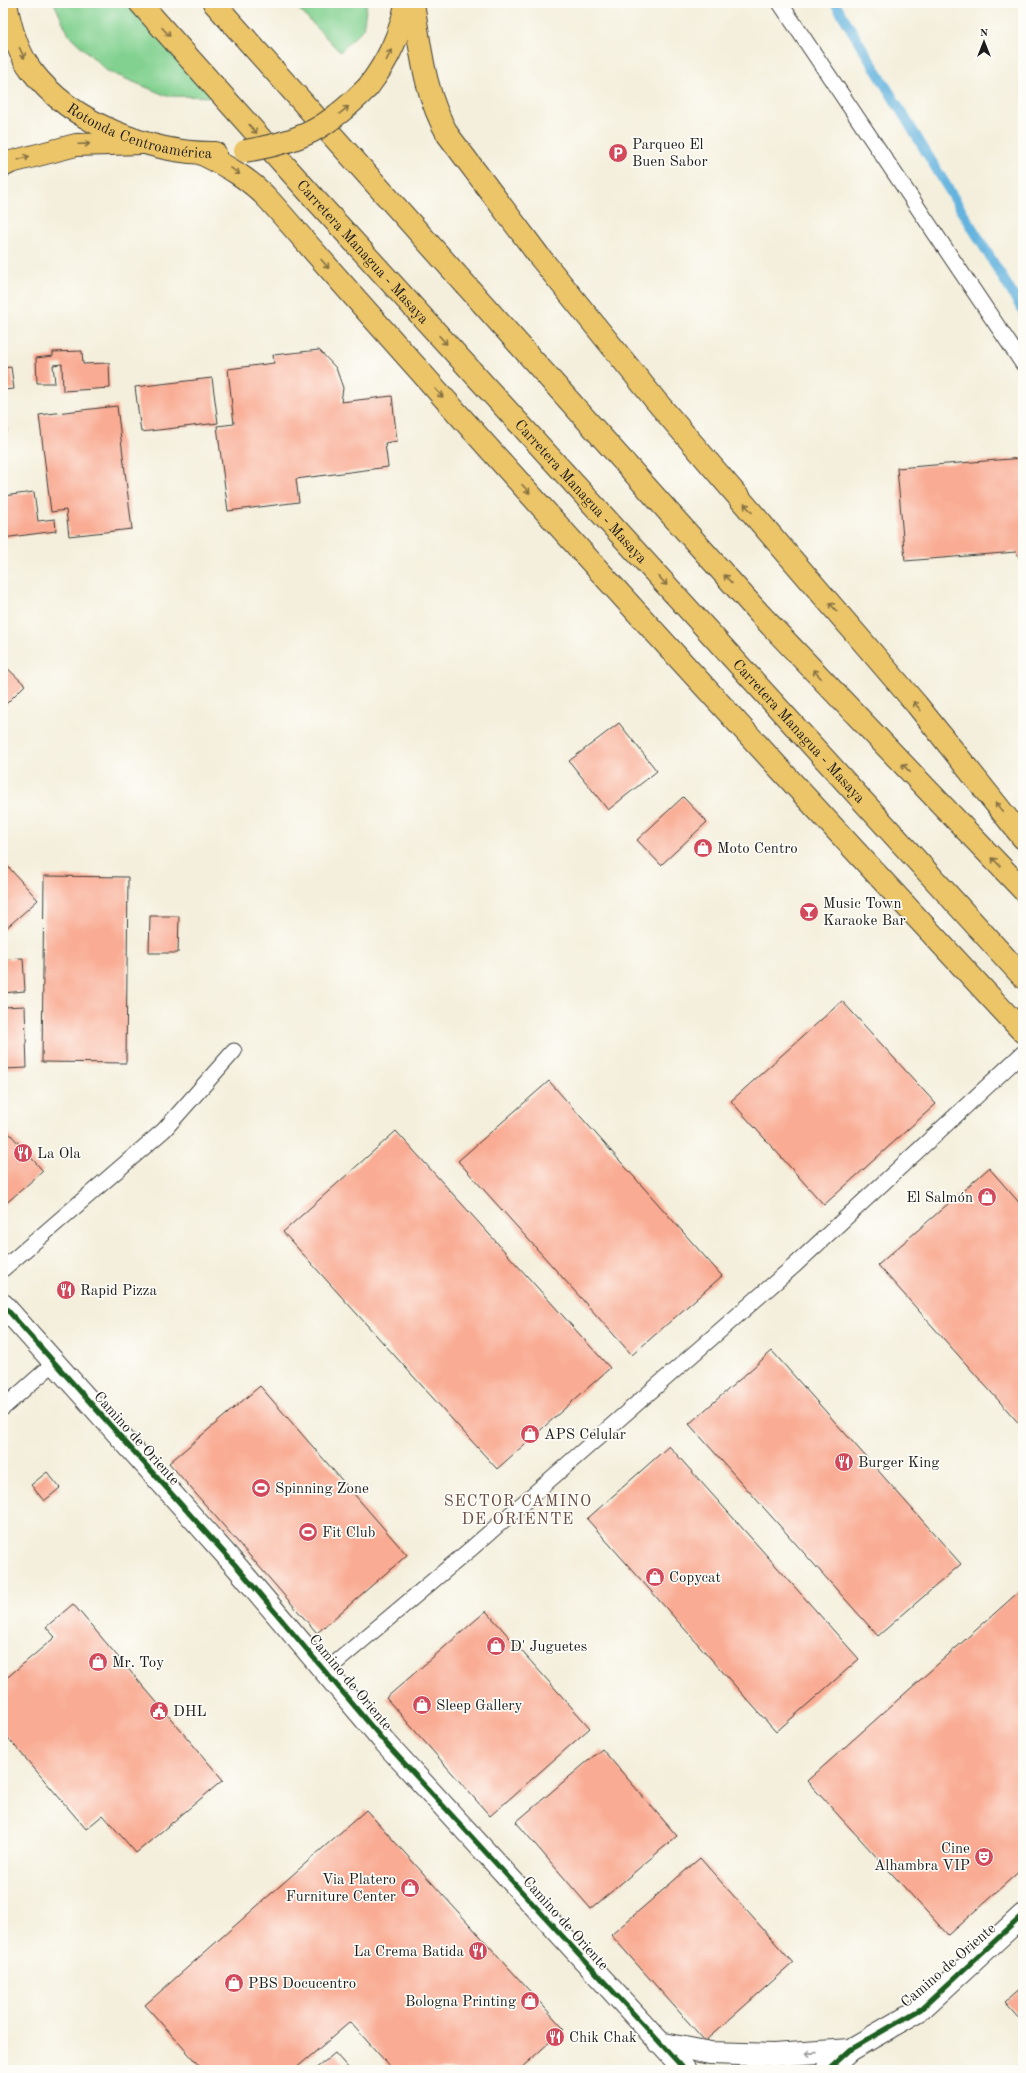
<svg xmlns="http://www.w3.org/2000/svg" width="1026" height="2073" font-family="'Old Standard TT',serif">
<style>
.green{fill:#82d190;stroke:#4f7656}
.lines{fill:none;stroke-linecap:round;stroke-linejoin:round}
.stream{stroke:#64b3de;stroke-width:10}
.building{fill:#f9ab93}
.lane-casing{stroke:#3c3c39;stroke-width:17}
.street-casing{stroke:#3c3c39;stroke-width:24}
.primary-casing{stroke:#3c3c39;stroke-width:24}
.highway-casing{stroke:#3c3c39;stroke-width:24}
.lane{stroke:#fff;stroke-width:15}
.street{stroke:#fff;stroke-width:22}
.primary{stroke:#ecc569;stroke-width:22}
.highway{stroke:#ecc569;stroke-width:22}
.highway-bridge-casing{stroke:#3c3c39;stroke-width:24;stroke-linecap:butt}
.highway-bridge{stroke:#ecc569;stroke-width:22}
.cycleway-casing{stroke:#fdfcf7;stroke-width:8}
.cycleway{stroke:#1b5e20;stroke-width:5}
.oneway{stroke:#847042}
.oneway2{stroke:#999}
.labels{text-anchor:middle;stroke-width:3.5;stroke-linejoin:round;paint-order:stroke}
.street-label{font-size:15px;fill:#1c1c1c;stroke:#fdfcf7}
.poi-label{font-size:15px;fill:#1c1c1c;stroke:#fdfcf7;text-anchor:start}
.neighbourhood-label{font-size:16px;letter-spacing:1px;fill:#694e46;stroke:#fdfcf7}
</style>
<rect width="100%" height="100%" fill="#fdfcf7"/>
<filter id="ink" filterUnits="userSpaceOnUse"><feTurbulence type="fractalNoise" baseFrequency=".025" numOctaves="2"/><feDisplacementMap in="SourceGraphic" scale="8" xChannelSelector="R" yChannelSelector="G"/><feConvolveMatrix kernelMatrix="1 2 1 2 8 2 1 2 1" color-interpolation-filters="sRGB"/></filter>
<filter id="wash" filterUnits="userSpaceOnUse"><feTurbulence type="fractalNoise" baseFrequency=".012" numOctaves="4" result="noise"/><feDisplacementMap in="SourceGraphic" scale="16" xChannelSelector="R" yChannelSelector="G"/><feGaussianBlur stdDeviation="0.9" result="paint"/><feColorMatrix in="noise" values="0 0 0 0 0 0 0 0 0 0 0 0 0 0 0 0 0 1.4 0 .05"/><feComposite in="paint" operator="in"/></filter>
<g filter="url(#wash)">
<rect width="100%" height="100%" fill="#f4efdc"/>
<path class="green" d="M 54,3 L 139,3 L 223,97 L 167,96 L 107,71 L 69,35 Z
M 293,3 L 367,3 L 363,29 L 340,52 Z"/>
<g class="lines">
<path class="stream" d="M 835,3 L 1023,311"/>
</g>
<g id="blocks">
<path class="building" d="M 319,350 L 336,368 L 343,388 L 341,402 L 392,396 L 397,441 L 385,443 L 388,467 L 296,479 L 299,502 L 228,511 L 217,426 L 234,424 L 228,369 L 274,363 L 273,355 Z
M 82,351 L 83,364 L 109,363 L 110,388 L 63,391 L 62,364 L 53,365 L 55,383 L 37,383 L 36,358 L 53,356 L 53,352 Z
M 11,367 L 14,389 L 3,390 L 3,368 Z
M 212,378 L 218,423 L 141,432 L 135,387 Z
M 3,404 L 7,432 L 3,432 Z
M 117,406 L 132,529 L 69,536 L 66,510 L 51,512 L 39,415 Z
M 1023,458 L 1023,564 L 1016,552 L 905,561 L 897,468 Z
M 34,492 L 38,521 L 55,519 L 56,531 L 3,538 L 3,496 Z
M 3,664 L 25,685 L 3,707 Z
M 619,723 L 657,771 L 608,810 L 569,761 Z
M 683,797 L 707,822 L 661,865 L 637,840 Z
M 3,861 L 38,900 L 3,931 Z
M 44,876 L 128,877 L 126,1063 L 42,1062 Z
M 150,916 L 179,916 L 178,953 L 149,953 Z
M 23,958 L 25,991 L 3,993 L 3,959 Z
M 842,1001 L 936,1104 L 824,1205 L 731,1101 Z
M 25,1006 L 27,1068 L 3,1069 L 3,1007 Z
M 549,1081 L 722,1276 L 632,1355 L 458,1161 Z
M 3,1126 L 43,1171 L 3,1206 Z
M 396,1131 L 610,1368 L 497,1469 L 283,1232 Z
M 989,1168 L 1023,1207 L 1023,1428 L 878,1265 Z
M 772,1351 L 961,1564 L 878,1636 L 689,1424 Z
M 260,1386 L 407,1555 L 317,1633 L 169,1463 Z
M 669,1446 L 859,1659 L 776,1732 L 587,1519 Z
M 47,1472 L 60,1488 L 44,1501 L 31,1485 Z
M 1023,1588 L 1023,1868 L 948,1935 L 807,1781 Z
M 73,1604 L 223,1780 L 136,1853 L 103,1815 L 86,1829 L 3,1732 L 3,1681 L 55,1637 L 46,1627 Z
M 486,1611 L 590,1728 L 490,1816 L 386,1698 Z
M 602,1749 L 677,1836 L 591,1909 L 516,1822 Z
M 366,1810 L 564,2029 L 519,2070 L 393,2070 L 350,2022 L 294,2070 L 203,2070 L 145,2005 Z
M 700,1858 L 793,1963 L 705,2041 L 611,1935 Z
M 1023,1986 L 1023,2022 L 1005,2002 Z
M 335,2053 L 350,2070 L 314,2070 Z"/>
</g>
</g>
<g filter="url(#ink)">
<use href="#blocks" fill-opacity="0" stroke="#3c3c39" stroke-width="1"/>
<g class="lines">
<defs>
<path id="lane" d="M 780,3 L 1023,364
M 3,1269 L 164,1130 L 234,1051
M 3,1408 L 54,1363
M 326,1671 L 473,1547 L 795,1265 L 1023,1053"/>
<path id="street" d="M 3,1305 L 237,1567 L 383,1740 L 685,2070
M 659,2043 L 710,2053 L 773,2055 L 850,2050
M 828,2070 L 850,2050 L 921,2009 L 1023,1915"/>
<path id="primary" d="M 3,166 L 11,162 L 76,145 L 142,143"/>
<g id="highway">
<path id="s1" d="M 6,3 C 10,26 17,52 32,71 C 71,123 152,154 215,153"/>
<path id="s2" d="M 140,3 L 314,198 L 1023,977"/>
<path d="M 214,3 L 758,612 L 1023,890"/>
<path d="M 413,3 C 421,50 424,93 448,135 L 539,256 L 656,401 L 917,705 L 1023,838"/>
<path d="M 368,87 C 387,62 401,34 406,3"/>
<path d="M 200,153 C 227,166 250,179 270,201 C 516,483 768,758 1023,1032"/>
</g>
</defs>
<use href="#lane" class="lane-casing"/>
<use href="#street" class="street-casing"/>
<use href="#primary" class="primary-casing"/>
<use href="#highway" class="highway-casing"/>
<use href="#lane" class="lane"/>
<use href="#street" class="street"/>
<use href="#primary" class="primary"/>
<use href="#highway" class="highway"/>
<defs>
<path id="highway-bridge" d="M 245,151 C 303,141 326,129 368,87"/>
</defs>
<use href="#highway-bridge" class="highway-bridge-casing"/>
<use href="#highway-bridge" class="highway-bridge"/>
<defs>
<path id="cycleway" d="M 3,1305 L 237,1567 L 383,1740 L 685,2070
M 828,2070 L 850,2050 L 921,2009 L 1023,1915"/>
</defs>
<use href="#cycleway" class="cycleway-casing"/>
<use href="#cycleway" class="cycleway"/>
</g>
<defs><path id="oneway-shaft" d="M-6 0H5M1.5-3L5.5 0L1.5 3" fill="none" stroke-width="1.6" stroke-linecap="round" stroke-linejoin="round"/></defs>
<g class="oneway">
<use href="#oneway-shaft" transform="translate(166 32) rotate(48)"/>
<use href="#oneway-shaft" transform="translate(22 53) rotate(64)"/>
<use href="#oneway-shaft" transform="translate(389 55) rotate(-64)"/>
<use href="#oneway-shaft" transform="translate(344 110) rotate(-39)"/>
<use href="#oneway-shaft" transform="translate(253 129) rotate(48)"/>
<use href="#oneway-shaft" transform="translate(84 144) rotate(-2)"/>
<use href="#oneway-shaft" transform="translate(24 158) rotate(-16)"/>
<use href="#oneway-shaft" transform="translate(235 171) rotate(36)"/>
<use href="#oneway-shaft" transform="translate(325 264) rotate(49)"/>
<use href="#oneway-shaft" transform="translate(443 340) rotate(48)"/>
<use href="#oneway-shaft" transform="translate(439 393) rotate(48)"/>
<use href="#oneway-shaft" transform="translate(526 489) rotate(48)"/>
<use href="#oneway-shaft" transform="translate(748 508) rotate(-131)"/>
<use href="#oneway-shaft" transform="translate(728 579) rotate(-132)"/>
<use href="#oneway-shaft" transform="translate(663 581) rotate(48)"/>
<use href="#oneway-shaft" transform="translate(833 607) rotate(-131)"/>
<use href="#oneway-shaft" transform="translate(817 674) rotate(-134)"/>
<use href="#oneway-shaft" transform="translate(917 706) rotate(-130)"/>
<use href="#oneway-shaft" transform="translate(906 768) rotate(-134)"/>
<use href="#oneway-shaft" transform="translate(999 807) rotate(-129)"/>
<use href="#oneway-shaft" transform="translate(996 862) rotate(-134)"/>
</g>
<use class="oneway2" href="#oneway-shaft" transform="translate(811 2053) rotate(176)"/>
</g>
<defs>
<symbol id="parking-disc" viewBox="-11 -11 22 22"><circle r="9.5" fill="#d1495b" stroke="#fdfcf7"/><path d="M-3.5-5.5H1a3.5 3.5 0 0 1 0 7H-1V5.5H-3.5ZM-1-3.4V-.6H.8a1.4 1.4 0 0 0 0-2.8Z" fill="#fff"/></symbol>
<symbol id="shop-disc" viewBox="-11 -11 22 22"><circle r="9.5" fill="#d1495b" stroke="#fdfcf7"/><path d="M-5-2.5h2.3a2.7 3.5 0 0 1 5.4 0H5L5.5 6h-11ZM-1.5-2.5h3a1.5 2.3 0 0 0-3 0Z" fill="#fff"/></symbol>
<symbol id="bar-disc" viewBox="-11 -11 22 22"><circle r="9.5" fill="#d1495b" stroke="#fdfcf7"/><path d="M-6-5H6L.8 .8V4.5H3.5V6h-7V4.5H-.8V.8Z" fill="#fff"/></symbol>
<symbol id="restaurant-disc" viewBox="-11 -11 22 22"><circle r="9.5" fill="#d1495b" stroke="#fdfcf7"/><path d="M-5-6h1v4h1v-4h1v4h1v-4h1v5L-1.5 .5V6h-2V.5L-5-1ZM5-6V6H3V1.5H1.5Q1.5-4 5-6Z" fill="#fff"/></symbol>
<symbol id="stadium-disc" viewBox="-11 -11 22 22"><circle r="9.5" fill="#d1495b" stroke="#fdfcf7"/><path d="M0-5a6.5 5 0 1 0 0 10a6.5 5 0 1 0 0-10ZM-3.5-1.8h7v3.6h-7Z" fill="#fff"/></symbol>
<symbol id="civic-disc" viewBox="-11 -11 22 22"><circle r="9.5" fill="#d1495b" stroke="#fdfcf7"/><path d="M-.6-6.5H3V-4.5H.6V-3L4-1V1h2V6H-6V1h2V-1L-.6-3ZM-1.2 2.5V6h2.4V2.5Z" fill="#fff"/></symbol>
<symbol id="theatre-disc" viewBox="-11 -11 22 22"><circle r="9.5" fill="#d1495b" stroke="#fdfcf7"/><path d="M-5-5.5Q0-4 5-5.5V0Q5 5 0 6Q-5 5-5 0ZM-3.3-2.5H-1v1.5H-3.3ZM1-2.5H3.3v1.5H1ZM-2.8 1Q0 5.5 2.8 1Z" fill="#fff"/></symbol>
</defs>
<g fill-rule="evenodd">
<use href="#parking-disc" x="607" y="142" width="22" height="22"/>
<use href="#shop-disc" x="692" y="837" width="22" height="22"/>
<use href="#bar-disc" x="798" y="901" width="22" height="22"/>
<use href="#restaurant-disc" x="12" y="1142" width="22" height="22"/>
<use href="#shop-disc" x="976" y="1186" width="22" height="22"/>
<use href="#restaurant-disc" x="55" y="1279" width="22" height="22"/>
<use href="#shop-disc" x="519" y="1423" width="22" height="22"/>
<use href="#restaurant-disc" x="833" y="1451" width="22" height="22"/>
<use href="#stadium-disc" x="250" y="1477" width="22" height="22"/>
<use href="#stadium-disc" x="297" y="1521" width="22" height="22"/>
<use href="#shop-disc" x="644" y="1566" width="22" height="22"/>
<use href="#shop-disc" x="485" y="1635" width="22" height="22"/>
<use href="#shop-disc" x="87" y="1651" width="22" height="22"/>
<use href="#shop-disc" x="411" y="1694" width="22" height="22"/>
<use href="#civic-disc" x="148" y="1700" width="22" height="22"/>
<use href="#theatre-disc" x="973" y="1846" width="22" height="22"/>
<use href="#shop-disc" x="399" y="1877" width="22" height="22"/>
<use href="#restaurant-disc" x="467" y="1940" width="22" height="22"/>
<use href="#shop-disc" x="223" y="1972" width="22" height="22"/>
<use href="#shop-disc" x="519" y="1990" width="22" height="22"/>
<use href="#restaurant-disc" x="544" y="2026" width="22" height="22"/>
</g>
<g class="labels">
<g class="street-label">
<text dy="5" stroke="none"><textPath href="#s1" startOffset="201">Rotonda Centroamérica</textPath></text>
<text dy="5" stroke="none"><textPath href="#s2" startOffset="334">Carretera Managua - Masaya</textPath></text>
<text dy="5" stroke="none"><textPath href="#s2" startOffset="658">Carretera Managua - Masaya</textPath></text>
<text dy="5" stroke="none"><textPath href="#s2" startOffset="982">Carretera Managua - Masaya</textPath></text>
<text transform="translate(137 1438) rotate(48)" y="5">Camino de Oriente</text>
<text transform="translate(351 1682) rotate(50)" y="5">Camino de Oriente</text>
<text transform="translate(566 1923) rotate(48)" y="5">Camino de Oriente</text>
<text transform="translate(948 1965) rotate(-41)" y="5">Camino de Oriente</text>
</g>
<g class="poi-label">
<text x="632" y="149">Parqueo El<tspan x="632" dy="17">Buen Sabor</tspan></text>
<text x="717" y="853">Moto Centro</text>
<text x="823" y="908">Music Town<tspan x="823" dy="17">Karaoke Bar</tspan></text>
<text x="37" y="1158">La Ola</text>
<text x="973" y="1202" text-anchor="end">El Salmón</text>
<text x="80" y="1295">Rapid Pizza</text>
<text x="544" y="1439">APS Celular</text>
<text x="858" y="1467">Burger King</text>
<text x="275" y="1493">Spinning Zone</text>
<text x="322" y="1537">Fit Club</text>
<text x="669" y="1582">Copycat</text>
<text x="510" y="1651">D' Juguetes</text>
<text x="112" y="1667">Mr. Toy</text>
<text x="436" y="1710">Sleep Gallery</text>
<text x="173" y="1716">DHL</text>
<text x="970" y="1853" text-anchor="end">Cine<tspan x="970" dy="17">Alhambra VIP</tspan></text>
<text x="396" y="1884" text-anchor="end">Via Platero<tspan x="396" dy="17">Furniture Center</tspan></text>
<text x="464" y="1956" text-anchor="end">La Crema Batida</text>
<text x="248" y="1988">PBS Docucentro</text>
<text x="516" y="2006" text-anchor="end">Bologna Printing</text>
<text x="569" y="2042">Chik Chak</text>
</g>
<g class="neighbourhood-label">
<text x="518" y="1506">SECTOR CAMINO<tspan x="518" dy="18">DE ORIENTE</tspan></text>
</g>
</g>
<rect width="1026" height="2073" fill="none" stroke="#fdfcf7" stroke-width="16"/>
<g transform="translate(984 42)" stroke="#fdfcf7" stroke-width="3" paint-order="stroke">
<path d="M0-3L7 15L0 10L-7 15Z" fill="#1c1c1c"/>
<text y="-6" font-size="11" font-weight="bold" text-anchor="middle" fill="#1c1c1c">N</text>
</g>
</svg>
